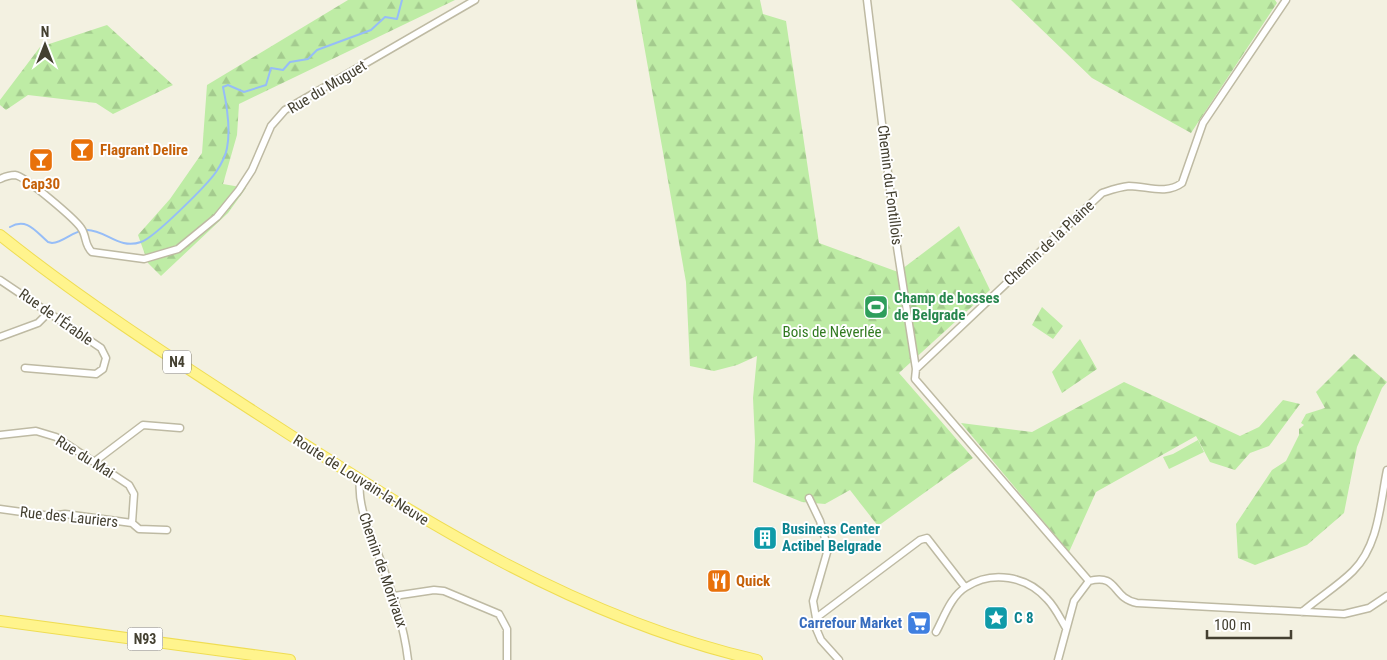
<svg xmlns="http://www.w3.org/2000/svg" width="1387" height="660" font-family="'Roboto Condensed',sans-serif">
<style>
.grass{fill:#beeca5}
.forest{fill:url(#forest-firs)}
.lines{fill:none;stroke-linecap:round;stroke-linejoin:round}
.stream{stroke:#96bdf7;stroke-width:2}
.minor-casing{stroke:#bebaa3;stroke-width:9}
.primary-casing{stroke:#efdd53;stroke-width:12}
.minor{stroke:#fff;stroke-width:6}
.primary{stroke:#fff48d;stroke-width:10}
.labels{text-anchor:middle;stroke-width:4;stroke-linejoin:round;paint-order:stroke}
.shield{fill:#fff;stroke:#7c796f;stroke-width:1}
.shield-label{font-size:14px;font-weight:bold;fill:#444031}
.street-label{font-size:15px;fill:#444031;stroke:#fff}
.food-label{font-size:15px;font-weight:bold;fill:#c56008;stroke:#fff;text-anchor:start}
.leisure-label{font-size:15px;font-weight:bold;fill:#27864d;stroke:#fff;text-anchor:start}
.park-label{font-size:15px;fill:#317a20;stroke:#fff}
.culture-label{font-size:15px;font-weight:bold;fill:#0d838f;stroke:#fff;text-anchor:start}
.shop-label{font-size:15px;font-weight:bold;fill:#366cbe;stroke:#fff;text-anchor:end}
</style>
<defs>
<pattern id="forest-firs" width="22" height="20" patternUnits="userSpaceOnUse" patternTransform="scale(1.25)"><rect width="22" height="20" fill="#beeca5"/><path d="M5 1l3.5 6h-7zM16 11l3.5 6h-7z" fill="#a4cb8e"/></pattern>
</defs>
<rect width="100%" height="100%" fill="#f3f1e1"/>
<path class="grass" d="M 1198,440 L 1204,452 L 1169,469 L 1163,457 L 1173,454 Z"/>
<path class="forest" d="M 348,0 L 455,0 L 239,104 L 237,135 L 223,184 L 246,188 L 228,213 L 161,276 L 148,263 L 138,235 L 170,199 L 202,153 L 207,85 Z
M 636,0 L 760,0 L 763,14 L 786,21 L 819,243 L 898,272 L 959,226 L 990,290 L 899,373 L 973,458 L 878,526 L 850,490 L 825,504 L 802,502 L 753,482 L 755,441 L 753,398 L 757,356 L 737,365 L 714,371 L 690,366 L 686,282 Z
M 1011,0 L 1275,0 L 1277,3 L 1191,133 L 1092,78 Z
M 107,25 L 173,85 L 113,114 L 96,103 L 28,95 L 6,110 L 0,105 L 0,100 L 40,47 Z
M 1042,307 L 1063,326 L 1053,339 L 1032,325 Z
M 1080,339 L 1097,369 L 1062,393 L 1052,372 Z
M 1354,354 L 1387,382 L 1382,388 L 1357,447 L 1344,513 L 1307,545 L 1255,565 L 1238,558 L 1236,524 L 1272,470 L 1286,461 L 1299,435 L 1299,429 L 1304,425 L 1301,423 L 1306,414 L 1325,408 L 1316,392 Z
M 1124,382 L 1240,436 L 1259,427 L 1283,400 L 1300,404 L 1269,446 L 1250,453 L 1235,470 L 1210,462 L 1196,436 L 1096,492 L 1069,552 L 961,423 L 1032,432 Z"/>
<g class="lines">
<path class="stream" d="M 10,227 C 27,217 36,232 48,242 L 52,243 C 65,242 73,230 87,230 C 106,230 119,250 141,242 C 154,238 207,185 216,172 C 220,166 226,155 227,148 C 231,129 227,106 223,87 L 228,85 L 244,92 L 266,85 L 271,68 L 283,70 L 290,62 L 308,59 L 317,50 L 371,30 L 385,17 L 397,19 L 402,0"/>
<defs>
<path id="minor" d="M 867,0 L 897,247 L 916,369 L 915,379 L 1089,581
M 0,179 C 4,177 11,175 15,175 C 25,176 75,219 81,228 C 87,236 84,245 92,252 L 144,259 L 178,249 L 217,217 L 239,190 L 252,170 L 271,126 L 285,110 L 475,0
M 0,280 L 101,348 L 106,358 L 103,369 L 96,374 L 25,368
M 0,337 L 38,323 L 48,313
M 916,369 L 1102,193 C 1111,190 1119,187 1129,186 C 1147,186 1166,195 1182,183 L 1203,123 L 1286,0
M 0,435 L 36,431 L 56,437 L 129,485 L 134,494 L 132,523
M 94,462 L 143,425 L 180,428
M 360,480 C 357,507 371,534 380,559 C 392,592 404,625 408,660
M 809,498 L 820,521 L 828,549 L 813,601 L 816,618 L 815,626 L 821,640 L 839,660
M 0,509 L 51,516 L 65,514 L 132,523 L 139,529 L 167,530
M 1089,581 C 1119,573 1111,598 1137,603 L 1344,614 L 1369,608 L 1387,596
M 394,596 L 434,590 L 444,591 L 499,614 L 507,629 L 507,660
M 1302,612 C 1318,598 1338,586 1353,571 C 1379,545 1380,504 1387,470
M 816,618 L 920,540 L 927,538 L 965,587
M 936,632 C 944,617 951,596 966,587 C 992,570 1027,576 1047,599 C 1055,607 1060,618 1066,628
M 1058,660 L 1074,601 L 1089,581"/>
<path id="primary" d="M 0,235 C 85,303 176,361 267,420 C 420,519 577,619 757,660
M 0,621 L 290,660"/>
</defs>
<use href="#minor" class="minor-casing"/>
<use href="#primary" class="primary-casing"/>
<use href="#minor" class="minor"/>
<use href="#primary" class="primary"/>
</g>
<defs>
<symbol id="bar-square" viewBox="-11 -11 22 22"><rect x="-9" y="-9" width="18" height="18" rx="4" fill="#e8710a" stroke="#fff"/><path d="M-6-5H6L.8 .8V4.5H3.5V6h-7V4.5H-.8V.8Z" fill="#fff"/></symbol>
<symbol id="stadium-square" viewBox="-11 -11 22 22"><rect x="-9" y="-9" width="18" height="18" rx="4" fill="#2e9e5b" stroke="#fff"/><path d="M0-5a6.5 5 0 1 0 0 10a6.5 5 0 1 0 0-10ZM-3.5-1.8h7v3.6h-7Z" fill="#fff"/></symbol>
<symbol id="building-square" viewBox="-11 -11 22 22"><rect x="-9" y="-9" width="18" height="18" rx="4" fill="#0f9aa8" stroke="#fff"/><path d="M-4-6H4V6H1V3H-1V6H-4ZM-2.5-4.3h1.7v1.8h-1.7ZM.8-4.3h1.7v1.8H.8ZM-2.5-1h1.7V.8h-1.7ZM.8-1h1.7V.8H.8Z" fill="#fff"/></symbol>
<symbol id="restaurant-square" viewBox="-11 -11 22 22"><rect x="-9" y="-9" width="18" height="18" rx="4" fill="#e8710a" stroke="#fff"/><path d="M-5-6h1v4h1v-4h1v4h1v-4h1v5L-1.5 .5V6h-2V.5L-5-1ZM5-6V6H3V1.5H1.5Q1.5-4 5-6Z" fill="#fff"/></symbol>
<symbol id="sight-square" viewBox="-11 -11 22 22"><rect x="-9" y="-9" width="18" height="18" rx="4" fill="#0f9aa8" stroke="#fff"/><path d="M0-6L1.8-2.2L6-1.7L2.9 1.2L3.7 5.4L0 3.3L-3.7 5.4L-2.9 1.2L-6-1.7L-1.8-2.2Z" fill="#fff"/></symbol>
<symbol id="supermarket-square" viewBox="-11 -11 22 22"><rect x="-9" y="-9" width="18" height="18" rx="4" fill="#3f7fe0" stroke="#fff"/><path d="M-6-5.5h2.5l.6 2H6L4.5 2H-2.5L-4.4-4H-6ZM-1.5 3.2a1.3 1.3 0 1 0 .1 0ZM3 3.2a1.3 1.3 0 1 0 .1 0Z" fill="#fff"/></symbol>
</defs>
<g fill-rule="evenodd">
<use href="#bar-square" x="68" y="136" width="28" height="28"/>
<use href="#bar-square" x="27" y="146" width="28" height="28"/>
<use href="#stadium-square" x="862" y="293" width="28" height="28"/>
<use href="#building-square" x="751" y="524" width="28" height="28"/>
<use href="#restaurant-square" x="705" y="567" width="28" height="28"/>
<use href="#sight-square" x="982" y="604" width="28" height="28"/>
<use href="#supermarket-square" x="905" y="609" width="28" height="28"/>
</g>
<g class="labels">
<g class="shield">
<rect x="163" y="350.5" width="28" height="23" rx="4"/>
<rect x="127.5" y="627.5" width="35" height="23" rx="4"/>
</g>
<g class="shield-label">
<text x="177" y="367">N4</text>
<text x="145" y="644">N93</text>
</g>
<g class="street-label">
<text transform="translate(327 87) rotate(-31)" y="5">Rue du Muguet</text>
<text transform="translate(890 185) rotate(83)" y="5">Chemin du Fontillois</text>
<text transform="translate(1049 243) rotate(-43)" y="5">Chemin de la Plaine</text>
<text transform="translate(56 317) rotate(35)" y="5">Rue de l'Érable</text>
<text transform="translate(85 457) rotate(32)" y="5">Rue du Mai</text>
<text transform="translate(361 480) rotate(32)" y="5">Route de Louvain-la-Neuve</text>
<text transform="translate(69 517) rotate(6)" y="5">Rue des Lauriers</text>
<text transform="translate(383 570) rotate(71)" y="5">Chemin de Morivaux</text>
</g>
<g class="food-label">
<text x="100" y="155">Flagrant Delire</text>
<text x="41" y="189" text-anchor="middle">Cap30</text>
<text x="736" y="586">Quick</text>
</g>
<g class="leisure-label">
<text x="894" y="303">Champ de bosses<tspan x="894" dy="17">de Belgrade</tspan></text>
</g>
<g class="park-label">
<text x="832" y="337">Bois de Néverlée</text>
</g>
<g class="culture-label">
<text x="782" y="534">Business Center<tspan x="782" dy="17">Actibel Belgrade</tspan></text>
<text x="1014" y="623">C 8</text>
</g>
<g class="shop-label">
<text x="902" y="628">Carrefour Market</text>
</g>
</g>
<g transform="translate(45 45)" stroke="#ffffff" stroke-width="4" paint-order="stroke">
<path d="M0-4L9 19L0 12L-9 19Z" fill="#444031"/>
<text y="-8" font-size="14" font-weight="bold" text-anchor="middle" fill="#444031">N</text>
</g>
<path d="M1207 630v8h84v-8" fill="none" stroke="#444031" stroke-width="2.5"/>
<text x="1214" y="630" font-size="15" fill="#444031" stroke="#ffffff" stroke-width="4" paint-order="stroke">100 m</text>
</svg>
